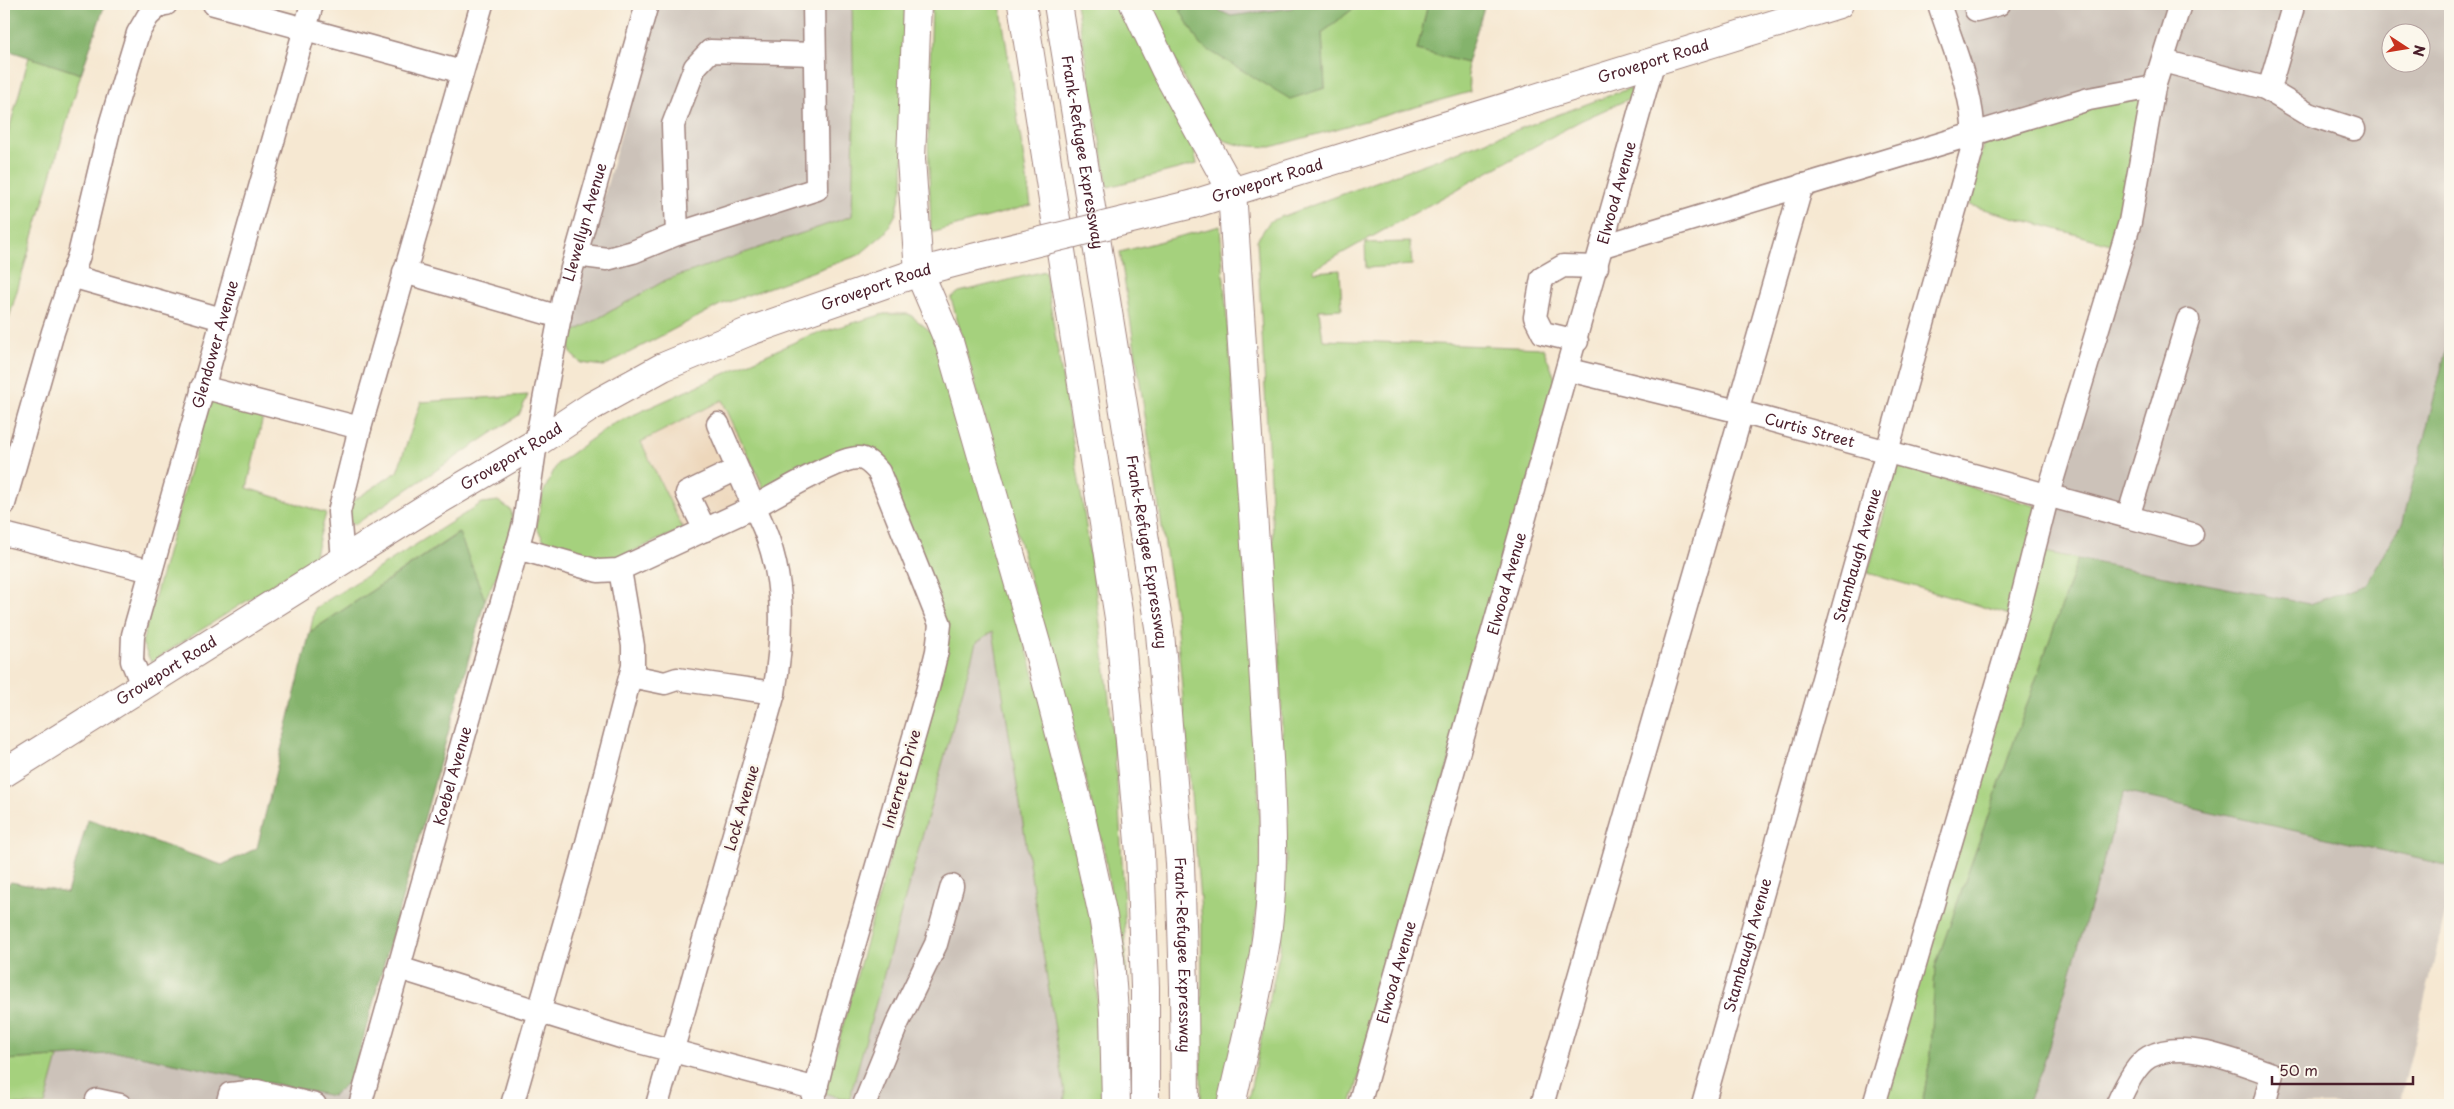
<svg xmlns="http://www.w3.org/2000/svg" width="2454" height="1109" font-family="'Playpen Sans',sans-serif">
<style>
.built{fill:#edd7bb}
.industrial{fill:#ccc2b9;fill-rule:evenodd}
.green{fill:#a5d17d;stroke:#787854}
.forest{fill:#84b36c;stroke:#67694c}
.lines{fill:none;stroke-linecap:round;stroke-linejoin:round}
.minor-casing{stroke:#a0847e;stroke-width:25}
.major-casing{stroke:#a0847e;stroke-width:30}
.highway-casing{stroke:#a0847e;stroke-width:30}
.minor{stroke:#fff;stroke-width:22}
.major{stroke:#fff;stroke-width:28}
.highway{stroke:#fff;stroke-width:28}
.major-bridge-casing{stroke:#a0847e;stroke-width:30;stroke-linecap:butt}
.major-bridge{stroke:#fff;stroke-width:28}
.labels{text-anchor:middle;stroke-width:5;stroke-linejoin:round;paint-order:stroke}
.street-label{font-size:15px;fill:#4a1f2b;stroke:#fbf7ec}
</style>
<rect width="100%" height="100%" fill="#fbf7ec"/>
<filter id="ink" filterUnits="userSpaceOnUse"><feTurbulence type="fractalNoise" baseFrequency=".02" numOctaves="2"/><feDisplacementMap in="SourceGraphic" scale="10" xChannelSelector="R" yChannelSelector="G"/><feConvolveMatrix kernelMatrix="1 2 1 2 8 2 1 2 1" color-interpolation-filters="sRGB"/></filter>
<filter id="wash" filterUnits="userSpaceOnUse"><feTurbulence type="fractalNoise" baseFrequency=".0096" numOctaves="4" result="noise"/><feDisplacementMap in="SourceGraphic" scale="20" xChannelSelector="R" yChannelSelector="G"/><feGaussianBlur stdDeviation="1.12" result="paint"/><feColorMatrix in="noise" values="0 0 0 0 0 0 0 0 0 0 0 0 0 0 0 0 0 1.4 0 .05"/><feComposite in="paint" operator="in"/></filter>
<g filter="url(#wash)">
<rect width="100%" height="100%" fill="#f6e8d2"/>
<path class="built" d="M 722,400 L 765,491 L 683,529 L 641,442 Z"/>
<path class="industrial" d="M 657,4 L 852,4 L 854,119 L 853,216 L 666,280 L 565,337 Z
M 1204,4 L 1296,4 L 1292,8 L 1231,16 Z
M 1948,4 L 2450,4 L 2450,334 L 2403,522 L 2366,584 L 2309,604 L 2035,550 L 2155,87 L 1984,140 ZM 2392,32 L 2422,32 L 2422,62 L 2392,62 Z
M 993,631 L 1065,1094 L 1064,1105 L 821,1105 L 824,1093 L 849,1100 L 976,643 Z
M 2124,792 L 2450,866 L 2450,894 L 2399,1105 L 2026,1105 L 2041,1072 Z
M 126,1053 L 332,1096 L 352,1079 L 345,1105 L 45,1105 L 58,1057 Z"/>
<path class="green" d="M 852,4 L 905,4 L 903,183 L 896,214 L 885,233 L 859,255 L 720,305 L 604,366 L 581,363 L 572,355 L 565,337 L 666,280 L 852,216 L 854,119 Z
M 932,4 L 1000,4 L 1031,205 L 931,233 L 928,135 Z
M 1076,4 L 1124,4 L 1192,140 L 1197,164 L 1108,187 Z
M 1151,4 L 1193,4 L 1180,10 L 1325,88 L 1322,33 L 1359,4 L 1428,4 L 1417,50 L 1467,63 L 1470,92 L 1271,147 C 1256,146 1237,147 1222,139 C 1203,129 1162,28 1151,4 Z
M 29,57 L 81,74 L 4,335 L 4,148 Z
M 2155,87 L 2114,245 L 1969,205 L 1984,140 Z
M 1630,88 L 1633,97 L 1580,121 L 1314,269 L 1314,272 L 1340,270 L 1342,309 L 1319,310 L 1323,340 L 1543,348 L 1557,383 L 1351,1105 L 1247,1105 L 1280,950 L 1286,861 L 1280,667 L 1257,240 L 1270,221 Z
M 1220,226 L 1256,712 L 1261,873 L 1249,970 L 1221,1105 L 1201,1105 L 1202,923 L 1176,618 L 1120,252 Z
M 1410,242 L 1412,265 L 1366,268 L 1365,243 Z
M 1045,271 C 1070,429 1099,587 1114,747 C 1122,829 1124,911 1127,993 L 1104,850 L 1076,742 L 951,298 L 959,292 Z
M 884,314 L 909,314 L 939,338 L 1065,785 L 1092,916 L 1105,1105 L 1064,1105 L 1065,1094 L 993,631 L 976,643 L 849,1100 L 824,1093 L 944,663 L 880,457 L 865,446 L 765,491 L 722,400 L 641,442 L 683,529 L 613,560 L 593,562 L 549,549 L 536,527 L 543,493 L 557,464 L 611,425 L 808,336 Z
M 528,395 L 519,415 L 354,525 L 346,519 L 345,506 L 397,472 L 421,402 Z
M 210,399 L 264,412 L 247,488 L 326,513 L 314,558 L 151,662 L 142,643 Z
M 1897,465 L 2046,509 L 2036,550 L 2078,559 L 1935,967 L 1931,1054 L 1922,1105 L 1879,1105 L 2010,615 L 1868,573 Z
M 498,501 L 511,510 C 518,541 497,572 485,600 L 458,533 L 310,632 L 315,608 L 482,503 Z
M 58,1057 L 45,1105 L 4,1105 L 4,1060 Z"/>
<path class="forest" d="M 4,4 L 105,4 L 81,74 L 4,49 Z
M 1193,4 L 1204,4 L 1231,16 L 1292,8 L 1296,4 L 1359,4 L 1322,33 L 1325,88 L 1290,99 L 1200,45 L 1180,10 Z
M 1428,4 L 1485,4 L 1467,63 L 1417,50 Z
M 2450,334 L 2450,866 L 2124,792 L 2041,1072 L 2026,1105 L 1922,1105 L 1931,1054 L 1935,967 L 2078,559 L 2309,604 L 2366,584 L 2403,522 Z
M 459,533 L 485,600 L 352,1079 L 332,1096 L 126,1053 L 4,1060 L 4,888 L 11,882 L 67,893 L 88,819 L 222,865 L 257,848 L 310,632 Z"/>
</g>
<g filter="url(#ink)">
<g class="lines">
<defs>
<g id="minor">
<path d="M 214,4 L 462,72"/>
<path d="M 1976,10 L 1999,4"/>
<path d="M 2163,61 L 2265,88 L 2271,82 L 2292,10"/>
<path d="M 2265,88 L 2308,114 L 2354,129"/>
<path d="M 677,234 L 673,125 L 695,67 L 710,51 L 814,54"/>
<path d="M 1603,246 L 2089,99 L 2154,87"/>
<path d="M 576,255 L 607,259 L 633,252 L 677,234 L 817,189 L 814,4"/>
<path d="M 404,272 L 560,317"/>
<path d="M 71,276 L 222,319"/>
<path d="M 1577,341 L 1543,333 L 1535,317 L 1542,278 L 1563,266 L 1597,267"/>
<path id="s1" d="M 1569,370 L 1737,411 L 2128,517 L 2188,320"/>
<path d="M 202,387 L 360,428"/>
<path d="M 1737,411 L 1802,185"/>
<path d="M 718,424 L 754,507 C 775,496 837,458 858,458 C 867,458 873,466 879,472 L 940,624 L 937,651 L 928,688 L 832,1022 L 812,1105"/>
<path d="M 4,504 L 53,332 L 79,255 L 111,122 L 138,33 L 148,16 L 160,5 L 166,4"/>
<path d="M 2128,517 L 2192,534"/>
<path d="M 705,530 L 687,493 L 737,469"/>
<path d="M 4,534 L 151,571"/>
<path d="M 517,548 L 598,571 L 618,570 L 754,507 C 786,567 785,628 774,693 L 657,1105"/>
<path d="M 343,560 L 339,512 L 360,428 L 482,4"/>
<path d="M 631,676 L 665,683 L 677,679 L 774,693"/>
<path id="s2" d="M 142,685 L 132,661 L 133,635 L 312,4"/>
<path d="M 399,968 L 624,1038 L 817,1089"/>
<path d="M 96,1105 L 97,1100 L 120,1105"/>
<path d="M 227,1105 L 230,1094 L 257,1091 L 315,1105"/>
<path id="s3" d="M 360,1105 L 524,524 L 536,443 L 563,300 L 647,4"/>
<path d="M 512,1105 L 581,866 L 633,666 L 633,646 L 620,570"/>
<path d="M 864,1105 L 897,1024 L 936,944 L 952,886"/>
<path id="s4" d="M 1359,1105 C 1458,757 1557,409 1654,60"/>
<path d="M 1542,1105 L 1742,412"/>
<path id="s5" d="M 1703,1105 L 1973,146 C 1977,100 1953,47 1939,4"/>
<path d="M 1874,1105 L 2018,613 L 2048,494 L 2130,222 L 2154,87 L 2180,4"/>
<path d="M 2117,1105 C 2123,1091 2135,1065 2149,1057 C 2184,1038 2237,1062 2272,1074 L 2264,1105"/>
</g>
<g id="major">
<path id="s6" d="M 1193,204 L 1839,4"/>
<path id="s7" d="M 4,773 L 434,503 L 536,443 L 592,406 L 663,367 L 750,331 L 919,272 L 972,258"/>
</g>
<g id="highway">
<path d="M 917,4 L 911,159 L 919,272 L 949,342 L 1040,657 L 1078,803 L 1103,916 L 1110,959 L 1114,1012 L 1116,1105"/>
<path d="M 1022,4 L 1119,618 L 1140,853 L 1145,987 L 1145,1105"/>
<path id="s8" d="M 1058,4 L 1160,633 L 1180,863 L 1184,987 L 1185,1105"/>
<path d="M 1134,4 L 1165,69 L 1232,191 L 1270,774 C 1272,825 1274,876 1268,926 C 1260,987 1244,1046 1231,1105"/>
</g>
</defs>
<use href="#minor" class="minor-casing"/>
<use href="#major" class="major-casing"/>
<use href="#highway" class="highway-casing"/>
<use href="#minor" class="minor"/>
<use href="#major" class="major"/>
<use href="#highway" class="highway"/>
<defs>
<path id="major-bridge" d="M 972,258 L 1193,204"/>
</defs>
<use href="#major-bridge" class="major-bridge-casing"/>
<use href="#major-bridge" class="major-bridge"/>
</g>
</g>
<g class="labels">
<g class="street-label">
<text dy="5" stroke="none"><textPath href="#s6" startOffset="482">Groveport Road</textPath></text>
<text dy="5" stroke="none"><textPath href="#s8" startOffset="150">Frank-Refugee Expressway</textPath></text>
<text dy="5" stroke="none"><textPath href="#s6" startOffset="78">Groveport Road</textPath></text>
<text dy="5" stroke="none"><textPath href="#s4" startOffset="948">Elwood Avenue</textPath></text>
<text dy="5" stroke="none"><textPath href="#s3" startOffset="912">Llewellyn Avenue</textPath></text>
<text dy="5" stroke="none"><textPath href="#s7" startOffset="1002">Groveport Road</textPath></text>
<text dy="5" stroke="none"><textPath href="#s2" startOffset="354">Glendower Avenue</textPath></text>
<text dy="5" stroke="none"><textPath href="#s1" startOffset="248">Curtis Street</textPath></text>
<text dy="5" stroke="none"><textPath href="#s7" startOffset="598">Groveport Road</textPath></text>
<text dy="5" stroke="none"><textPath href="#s8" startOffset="555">Frank-Refugee Expressway</textPath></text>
<text dy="5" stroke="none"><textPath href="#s5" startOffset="571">Stambaugh Avenue</textPath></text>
<text dy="5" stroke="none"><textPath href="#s4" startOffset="542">Elwood Avenue</textPath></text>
<text dy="5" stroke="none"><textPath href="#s7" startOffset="192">Groveport Road</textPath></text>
<text dy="5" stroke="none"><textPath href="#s3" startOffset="342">Koebel Avenue</textPath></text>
<text transform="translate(902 779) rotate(-74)" y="5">Internet Drive</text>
<text transform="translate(742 808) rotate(-74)" y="5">Lock Avenue</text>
<text dy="5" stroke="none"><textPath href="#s5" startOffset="166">Stambaugh Avenue</textPath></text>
<text dy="5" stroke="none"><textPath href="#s8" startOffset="960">Frank-Refugee Expressway</textPath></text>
<text dy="5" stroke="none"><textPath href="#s4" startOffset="138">Elwood Avenue</textPath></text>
</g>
</g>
<rect width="2454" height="1109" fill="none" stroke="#fbf7ec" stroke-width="20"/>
<g transform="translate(2406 48) rotate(102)"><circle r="24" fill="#fbf7ec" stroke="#b4a19f"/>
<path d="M0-4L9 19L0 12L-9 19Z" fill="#c8321e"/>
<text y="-8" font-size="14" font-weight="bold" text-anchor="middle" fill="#4a1f2b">N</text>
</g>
<path d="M2272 1076v8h141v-8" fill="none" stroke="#4a1f2b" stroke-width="2.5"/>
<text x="2279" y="1076" font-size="15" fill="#4a1f2b" stroke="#fbf7ec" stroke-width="4" paint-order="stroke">50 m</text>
</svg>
